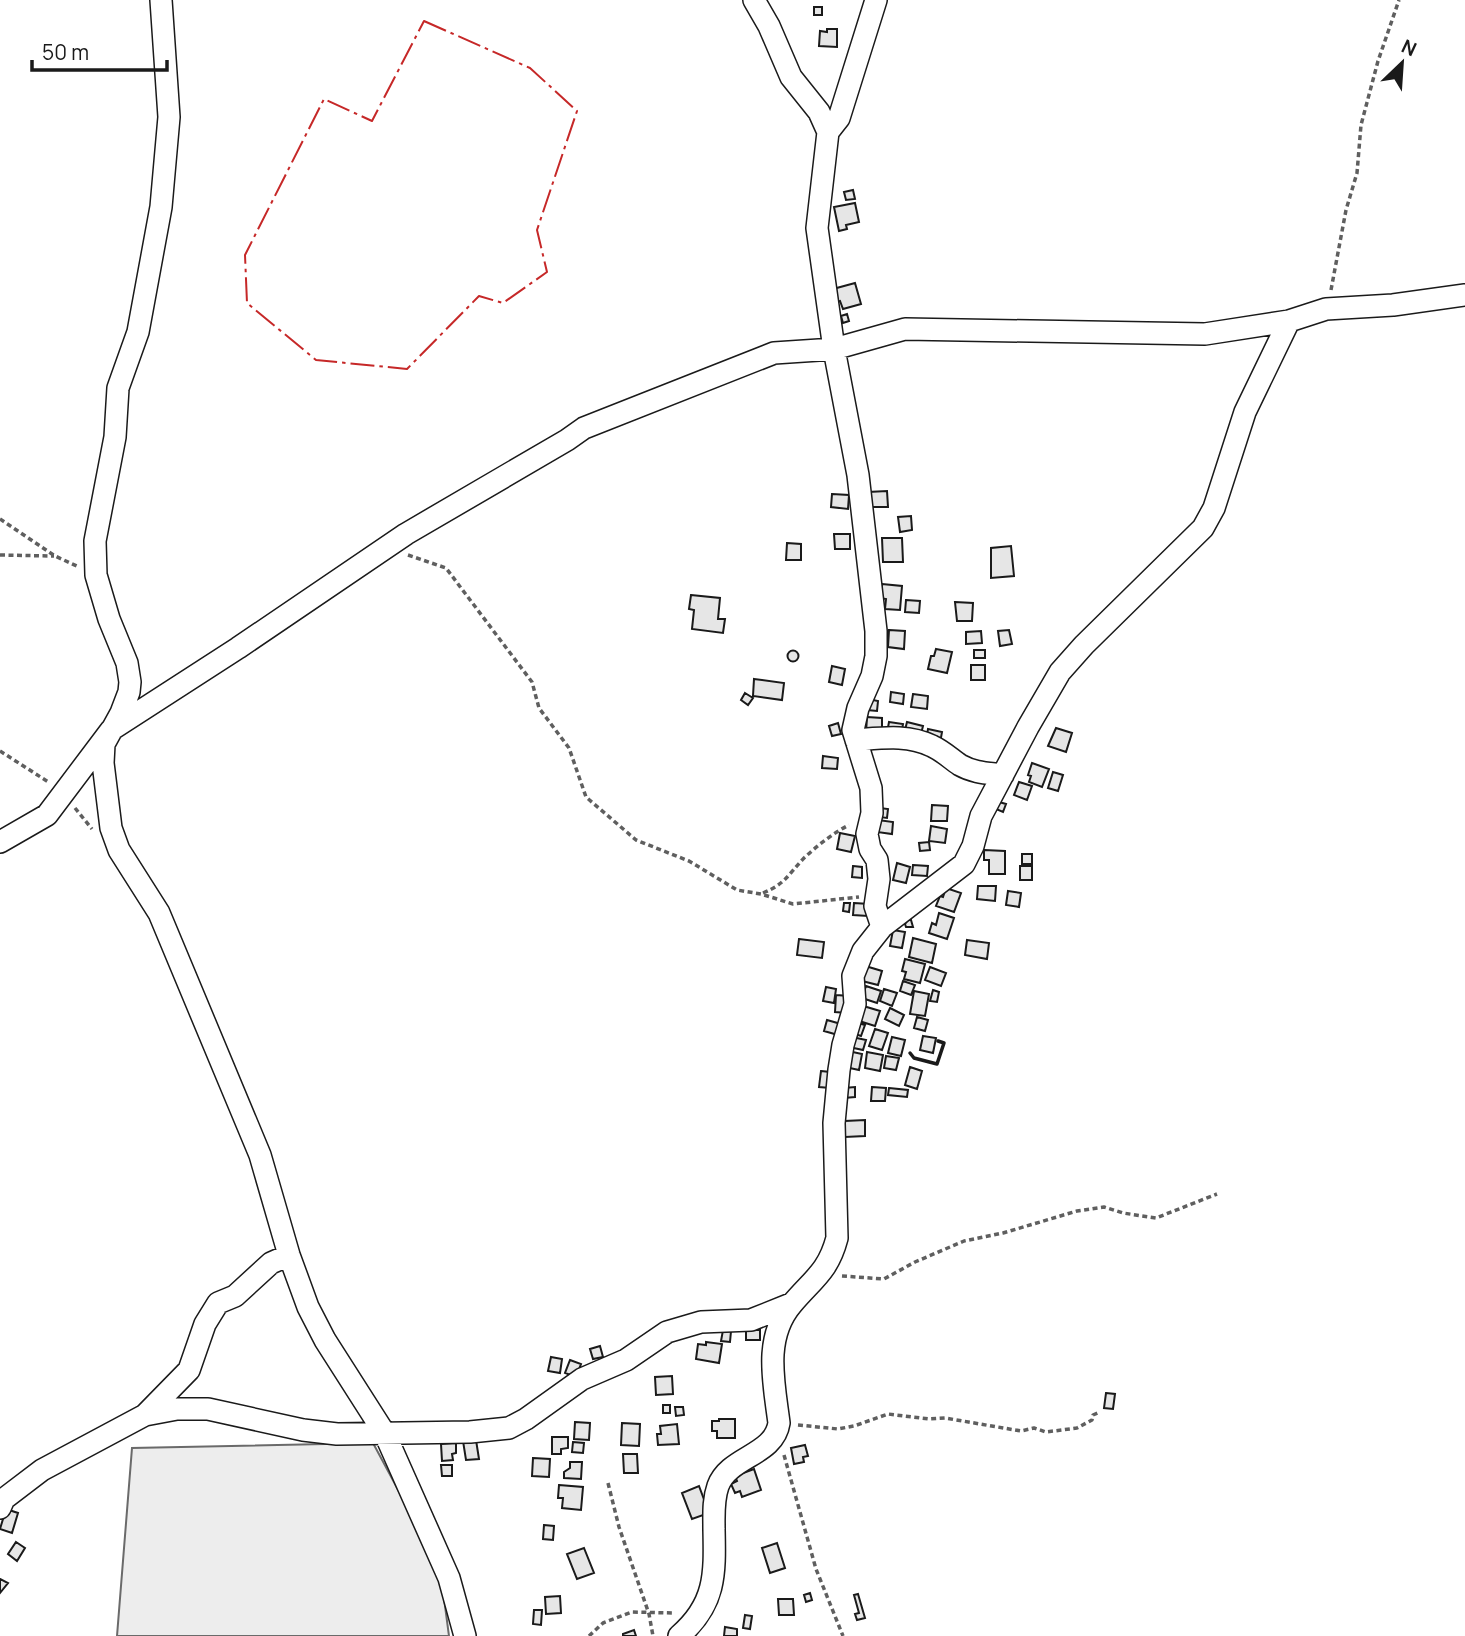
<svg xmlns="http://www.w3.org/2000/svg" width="1465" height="1636" font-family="Manrope,sans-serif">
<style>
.built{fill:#ededed;stroke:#6a6a6a;stroke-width:2}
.building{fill:#e6e6e6;stroke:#1a1a1a;stroke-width:2}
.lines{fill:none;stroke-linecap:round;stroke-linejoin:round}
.minor-casing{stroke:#1a1a1a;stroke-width:24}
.path{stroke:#5f5f5f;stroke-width:3.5;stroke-dasharray:5 3.5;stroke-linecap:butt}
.minor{stroke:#fff;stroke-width:21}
.wall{stroke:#1a1a1a;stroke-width:3.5}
.power{stroke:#c62828;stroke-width:2;stroke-dasharray:24 5 3.5 5;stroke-linecap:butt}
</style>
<rect width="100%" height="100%" fill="#fff"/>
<path class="built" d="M 373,1443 L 440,1568 L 449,1636 L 117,1636 L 132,1448 Z"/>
<path class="building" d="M 814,7 L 822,7 L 822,15 L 814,15 Z
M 827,29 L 837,29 L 837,47 L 819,46 L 820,31 L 827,32 Z
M 853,190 L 855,199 L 846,200 L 844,192 Z
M 855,203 L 859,222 L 846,225 L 847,229 L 839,231 L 834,207 Z
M 855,283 L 861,304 L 843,309 L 840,301 L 837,302 L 833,289 Z
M 847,314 L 849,321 L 843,323 L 841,316 Z
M 887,491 L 888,507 L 869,507 L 868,492 Z
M 832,494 L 849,495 L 848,509 L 831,507 Z
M 911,516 L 912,530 L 900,532 L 898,517 Z
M 834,534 L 850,534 L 850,549 L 835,549 Z
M 882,538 L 902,538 L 903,562 L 883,562 Z
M 787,543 L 801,544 L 801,560 L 786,560 Z
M 1011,546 L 1014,576 L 991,578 L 991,548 Z
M 882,584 L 902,586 L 900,610 L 885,609 L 886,599 L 880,598 Z
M 691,595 L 720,598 L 718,619 L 725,619 L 723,633 L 692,629 L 694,610 L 689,609 Z
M 906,600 L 920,601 L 919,613 L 905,612 Z
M 955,602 L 973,603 L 972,621 L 957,621 Z
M 889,630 L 905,631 L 904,649 L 888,647 Z
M 1009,630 L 1012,644 L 1000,646 L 998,631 Z
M 981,631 L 982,643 L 966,644 L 966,632 Z
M 936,649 L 952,652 L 947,673 L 928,669 L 931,656 L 934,656 Z
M 974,650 L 985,650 L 985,658 L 974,658 Z
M787.5 656a5.5 5.5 0 1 1 11 0a5.5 5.5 0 1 1-11 0Z
M 971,665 L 985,665 L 985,680 L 971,680 Z
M 832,666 L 845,669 L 842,685 L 829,682 Z
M 754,679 L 784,683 L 782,700 L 753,696 Z
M 891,692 L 904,694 L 903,704 L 890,702 Z
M 745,693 L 753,698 L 748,705 L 741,700 Z
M 913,694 L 928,696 L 927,709 L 911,707 Z
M 868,699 L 878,701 L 877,711 L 867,710 Z
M 867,717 L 882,718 L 882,734 L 866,733 Z
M 889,722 L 903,724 L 901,735 L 887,733 Z
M 907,722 L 923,726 L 920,738 L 904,734 Z
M 838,723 L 841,734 L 832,736 L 829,726 Z
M 1056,728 L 1072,733 L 1066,752 L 1048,746 Z
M 928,729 L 942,732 L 940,743 L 926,740 Z
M 823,756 L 838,758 L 837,769 L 822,768 Z
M 1032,763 L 1049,769 L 1042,787 L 1029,782 L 1031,776 L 1028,775 Z
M 1053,772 L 1063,775 L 1058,791 L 1048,788 Z
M 1019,782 L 1032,786 L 1027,800 L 1014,795 Z
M 999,802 L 1006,804 L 1003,812 L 996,809 Z
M 932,805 L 948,806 L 947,821 L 931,821 Z
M 880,808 L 888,809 L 887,818 L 879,817 Z
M 878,820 L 893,822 L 892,834 L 877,832 Z
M 931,826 L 947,829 L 945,843 L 929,841 Z
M 840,833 L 855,836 L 851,852 L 837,849 Z
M 929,842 L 930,850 L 920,851 L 919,843 Z
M 984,850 L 1005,851 L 1005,874 L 989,874 L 989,860 L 984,860 Z
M 1022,854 L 1032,854 L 1032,864 L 1022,864 Z
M 897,863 L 910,867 L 906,883 L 893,880 Z
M 913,865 L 928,866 L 927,876 L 912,875 Z
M 853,866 L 862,867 L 862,878 L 852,877 Z
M 1020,866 L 1032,866 L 1032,880 L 1020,880 Z
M 978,886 L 996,886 L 995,901 L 977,899 Z
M 946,888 L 961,893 L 954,912 L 936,906 L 940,896 L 943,897 Z
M 1008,891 L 1021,893 L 1019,907 L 1006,905 Z
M 844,903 L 850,903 L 849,912 L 843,911 Z
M 854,903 L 869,904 L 868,916 L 853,915 Z
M 939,913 L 954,918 L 947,939 L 929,933 L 932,923 L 936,925 Z
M 908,920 L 911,920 L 913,927 L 906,927 L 905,924 Z
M 893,930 L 905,932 L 902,948 L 890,946 Z
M 913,938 L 936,944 L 932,963 L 909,957 Z
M 799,939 L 824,942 L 822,958 L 797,955 Z
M 967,940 L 989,943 L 987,959 L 965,955 Z
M 905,959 L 925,964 L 920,983 L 904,979 L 906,972 L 902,971 Z
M 862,965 L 882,971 L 878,985 L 858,980 Z
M 930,967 L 946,973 L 941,986 L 925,980 Z
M 903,981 L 915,985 L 911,995 L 900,991 Z
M 866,986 L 881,991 L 877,1003 L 862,998 Z
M 826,987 L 836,989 L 834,1003 L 823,1001 Z
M 884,989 L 897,993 L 892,1006 L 880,1001 Z
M 933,990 L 939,992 L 937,1002 L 930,1001 Z
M 914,991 L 929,994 L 925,1016 L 910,1014 Z
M 836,995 L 849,996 L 847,1013 L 835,1012 Z
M 860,1005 L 880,1011 L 875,1026 L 856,1020 Z
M 890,1008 L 904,1015 L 899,1026 L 885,1019 Z
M 917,1017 L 928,1020 L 925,1031 L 914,1028 Z
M 827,1020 L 841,1024 L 838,1035 L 824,1031 Z
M 855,1022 L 865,1025 L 861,1036 L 852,1033 Z
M 875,1029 L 888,1033 L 882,1050 L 869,1046 Z
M 923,1036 L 936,1038 L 933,1053 L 920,1050 Z
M 852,1037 L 866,1040 L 863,1050 L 849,1047 Z
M 892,1037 L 905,1040 L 901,1056 L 888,1053 Z
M 848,1051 L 862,1054 L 859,1070 L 845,1067 Z
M 867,1052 L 883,1055 L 880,1071 L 865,1068 Z
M 886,1056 L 899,1058 L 896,1070 L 884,1068 Z
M 910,1067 L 922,1071 L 917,1089 L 905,1085 Z
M 821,1071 L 830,1072 L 830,1088 L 819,1087 Z
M 855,1087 L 855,1097 L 844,1098 L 844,1088 Z
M 872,1087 L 886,1088 L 885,1101 L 871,1101 Z
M 889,1088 L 908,1090 L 907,1097 L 888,1095 Z
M 865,1120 L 865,1136 L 845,1137 L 845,1121 Z
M 723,1330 L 731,1331 L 730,1342 L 721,1341 Z
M 746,1330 L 760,1330 L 760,1340 L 746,1340 Z
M 706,1342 L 722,1344 L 719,1363 L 696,1359 L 698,1344 L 706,1345 Z
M 600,1346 L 603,1357 L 593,1359 L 590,1349 Z
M 551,1357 L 562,1359 L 560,1373 L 548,1371 Z
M 570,1360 L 581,1364 L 576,1377 L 565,1373 Z
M 672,1376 L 673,1394 L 656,1395 L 655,1377 Z
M 1106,1393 L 1115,1394 L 1113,1409 L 1104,1408 Z
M 663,1405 L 670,1405 L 670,1413 L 663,1413 Z
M 675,1407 L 683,1407 L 684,1415 L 676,1416 Z
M 719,1419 L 735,1419 L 735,1438 L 717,1438 L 717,1431 L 712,1431 L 712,1421 L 719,1421 Z
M 575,1422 L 590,1423 L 589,1440 L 574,1439 Z
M 622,1423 L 640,1424 L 639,1446 L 621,1445 Z
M 677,1424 L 679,1444 L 658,1445 L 657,1434 L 661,1434 L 660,1426 Z
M 552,1437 L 568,1437 L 568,1448 L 561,1449 L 561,1454 L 552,1454 Z
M 476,1440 L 479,1459 L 466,1460 L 463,1441 Z
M 573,1442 L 584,1443 L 583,1453 L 572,1452 Z
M 456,1443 L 456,1453 L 452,1454 L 453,1460 L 442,1461 L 441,1444 Z
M 805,1445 L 808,1456 L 803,1457 L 804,1462 L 794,1464 L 791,1448 Z
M 623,1454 L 637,1454 L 638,1473 L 624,1473 Z
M 533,1458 L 550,1459 L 549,1477 L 532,1476 Z
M 570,1462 L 582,1462 L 581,1479 L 564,1478 L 564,1472 L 570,1468 Z
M 441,1465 L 452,1465 L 452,1476 L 442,1476 Z
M 754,1469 L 761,1490 L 742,1497 L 740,1491 L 735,1493 L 731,1484 L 737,1481 L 735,1476 Z
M 559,1485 L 583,1487 L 581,1510 L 562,1508 L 563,1498 L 558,1498 Z
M 699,1486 L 709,1513 L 692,1519 L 682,1493 Z
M 6,1509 L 18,1513 L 12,1533 L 0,1529 Z
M 544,1525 L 554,1526 L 553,1540 L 543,1539 Z
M 16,1542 L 25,1548 L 17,1561 L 8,1554 Z
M 777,1543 L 785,1568 L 770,1573 L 762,1548 Z
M 584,1548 L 594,1573 L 577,1579 L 567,1554 Z
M 0,1579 L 8,1583 L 0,1593 Z
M 810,1593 L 812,1600 L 806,1602 L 804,1595 Z
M 858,1594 L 865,1618 L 857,1620 L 855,1614 L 859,1613 L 854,1595 Z
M 560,1596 L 561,1613 L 546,1614 L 545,1597 Z
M 778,1599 L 793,1599 L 794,1615 L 779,1615 Z
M 534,1610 L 542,1610 L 541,1625 L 533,1624 Z
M 745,1615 L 752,1616 L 750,1629 L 743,1628 Z
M 725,1627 L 737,1629 L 737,1636 L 724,1636 Z
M 634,1630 L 636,1636 L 623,1636 L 623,1634 Z"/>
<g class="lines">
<defs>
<path id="minor" d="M 161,0 L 169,117 L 161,207 L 138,332 L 118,388 L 115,437 L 95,541 L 96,575 L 109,619 L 127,663 L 130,682 L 129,692 L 121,713 L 104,744 L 103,763 L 111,828 L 119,850 L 159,913 L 260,1155 L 289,1255 L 308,1307 L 325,1340 L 385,1434 L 449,1578 L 465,1636
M 754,0 L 769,26 L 791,77 L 819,112 L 828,132 L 817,228 L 834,349 L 858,475 L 876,631 L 876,656 L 872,676 L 858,708 L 853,730 L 871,788 L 872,813 L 867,834 L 870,849 L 877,860 L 879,879 L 875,906 L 882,927
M 828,132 L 839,118 L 876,0
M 856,740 C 882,738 908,734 932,746 C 943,751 951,759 960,765 C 974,773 988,773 1003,775
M 0,842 L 47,815 L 111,730 L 238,648 L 406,534 L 567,440 L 584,428 L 774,353 L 834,349 L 905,329 L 1205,334 L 1289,321 L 1326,309 L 1393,305 L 1465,295
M 145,1415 L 177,1409 L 208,1409 L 303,1430 L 337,1434 L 470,1432 L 509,1428 L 526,1419 L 582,1379 L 626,1360 L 667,1332 L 701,1322 L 751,1320 L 791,1304
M 0,1508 L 4,1499 L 42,1470 L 145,1415 L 189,1370 L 205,1324 L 218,1303 L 235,1296 L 271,1263 L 289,1255
M 679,1636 C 716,1604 715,1574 714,1529 C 714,1514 713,1500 718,1486 C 729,1456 774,1456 779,1423 C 774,1383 763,1338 792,1304 C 813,1279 828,1272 837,1238 L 834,1123 L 839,1070 L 843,1045 L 855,1004 L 853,976 L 863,951 L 882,927 L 964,864 L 973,846 L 981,816 L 1028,727 L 1060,672 L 1084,645 L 1203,528 L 1214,508 L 1245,412 L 1289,321"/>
</defs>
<use href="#minor" class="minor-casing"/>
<path class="path" d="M 1331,290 L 1346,210 L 1357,173 L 1361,125 L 1378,61 L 1399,0
M 0,519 L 55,556 L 79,567
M 0,555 L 54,556
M 408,555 L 446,568 L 532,682 L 539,708 L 569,748 L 586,797 L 636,840 L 689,861 L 737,890 L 761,894 L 793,904 L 859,897
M 0,751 L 50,783
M 75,808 L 92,829
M 763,893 C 785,884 788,875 804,858 C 817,846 833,833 849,825
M 842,1276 L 884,1279 L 915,1262 L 964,1241 L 1003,1233 L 1077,1211 L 1104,1207 L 1123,1213 L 1156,1218 L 1217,1194
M 798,1425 L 838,1429 L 854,1426 L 888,1414 L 929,1419 L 945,1418 L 1021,1431 L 1034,1428 L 1046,1432 L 1077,1428 L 1092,1420 L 1093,1415 L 1100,1412
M 784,1455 L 816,1569 L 843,1636
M 608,1483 L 619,1527 L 649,1614 L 653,1636
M 589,1636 L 603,1623 L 632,1612 L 674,1613"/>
<use href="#minor" class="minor"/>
<path class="wall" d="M 910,1053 L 914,1058 L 937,1064 L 944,1043 L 938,1041"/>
<path class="power" d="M 424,21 L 530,68 L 577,111 L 537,230 L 547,272 L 503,303 L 479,296 L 407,369 L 316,360 L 247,303 L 245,255 L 324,99 L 372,121 Z"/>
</g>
<g transform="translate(1402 63) rotate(25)" stroke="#ffffff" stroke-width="5" paint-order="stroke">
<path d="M0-5L12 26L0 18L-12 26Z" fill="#1a1a1a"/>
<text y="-10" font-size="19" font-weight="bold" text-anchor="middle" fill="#1a1a1a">N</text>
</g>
<path d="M32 60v10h135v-10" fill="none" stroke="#1a1a1a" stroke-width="3.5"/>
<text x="42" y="60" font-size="21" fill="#1a1a1a" stroke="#ffffff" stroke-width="5" paint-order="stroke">50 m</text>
</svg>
